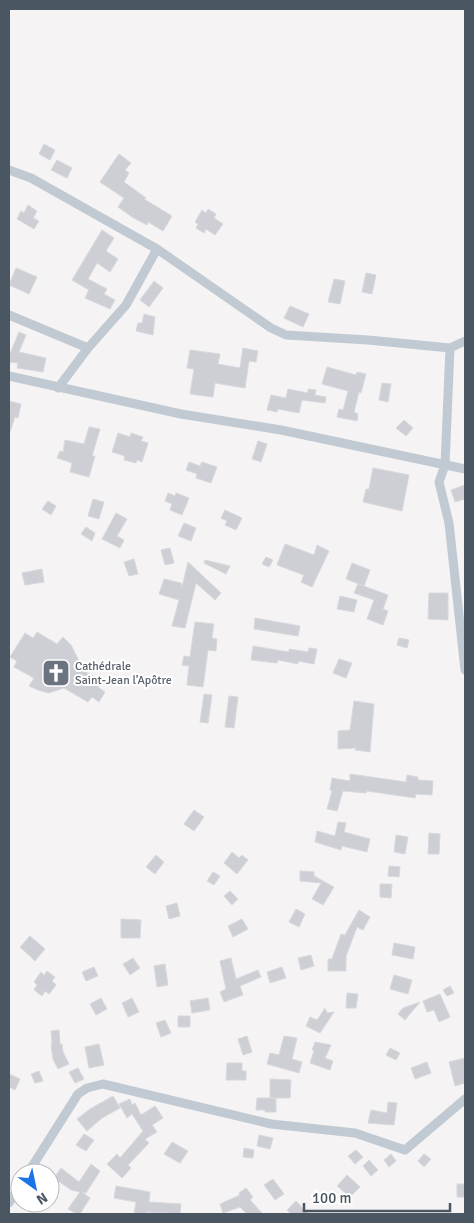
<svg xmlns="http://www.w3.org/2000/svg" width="474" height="1223" font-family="Signika,sans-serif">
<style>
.building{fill:#cdcfd5;stroke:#d7d9de}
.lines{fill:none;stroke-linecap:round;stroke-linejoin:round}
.minor{stroke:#c1cad2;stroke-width:9}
.labels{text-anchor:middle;stroke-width:4;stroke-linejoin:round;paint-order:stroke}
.worship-label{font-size:12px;fill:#5b616d;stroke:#fff;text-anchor:start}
</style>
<rect width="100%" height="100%" fill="#f5f3f3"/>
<path class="building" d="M 44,144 L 55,150 L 50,160 L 39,154 Z
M 119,154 L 131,163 L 125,170 L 129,173 L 124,182 L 146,198 L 144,199 L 172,216 L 163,231 L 148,222 L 147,225 L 132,217 L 118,207 L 124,198 L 100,182 Z
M 57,160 L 72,168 L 67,178 L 51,170 Z
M 28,205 L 37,211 L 33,218 L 39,221 L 34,229 L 17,219 L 21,211 L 24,213 Z
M 208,209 L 216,214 L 214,218 L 223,224 L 215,235 L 206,229 L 204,233 L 196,228 L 198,224 L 195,222 L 202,210 L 206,213 Z
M 102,230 L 114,238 L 106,251 L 118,259 L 110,272 L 97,263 L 88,279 L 107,289 L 104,294 L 115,300 L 110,309 L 85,298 L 89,290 L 72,280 Z
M 16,268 L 37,277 L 29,294 L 9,285 Z
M 366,273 L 376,275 L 372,294 L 362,292 Z
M 334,279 L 345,281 L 340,304 L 328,302 Z
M 154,281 L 163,288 L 149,307 L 140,300 Z
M 290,306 L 309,314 L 303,327 L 284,318 Z
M 144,314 L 155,317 L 153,335 L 136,331 L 138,323 L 142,323 Z
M 19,332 L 26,335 L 19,352 L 46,358 L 43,372 L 17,368 L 18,363 L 9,362 L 9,356 Z
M 243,348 L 258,351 L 256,362 L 249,361 L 245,388 L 215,383 L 213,397 L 190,394 L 194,369 L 187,368 L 190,350 L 220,354 L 218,364 L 240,368 Z
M 327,367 L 356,375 L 357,372 L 366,374 L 361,393 L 359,392 L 354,412 L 358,414 L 357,421 L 337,417 L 339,409 L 343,410 L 348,391 L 322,384 Z
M 382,383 L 391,384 L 388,402 L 379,400 Z
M 288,389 L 308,393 L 308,389 L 316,390 L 315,395 L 326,397 L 325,403 L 302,400 L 299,413 L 278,409 L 277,412 L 267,410 L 271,395 L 286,398 Z
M 9,401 L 21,404 L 18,418 L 15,417 L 10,432 L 9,432 Z
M 404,420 L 413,428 L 406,436 L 396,428 Z
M 89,427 L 100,429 L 92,456 L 95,456 L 89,477 L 70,472 L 72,463 L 57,458 L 60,451 L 63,452 L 65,440 L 84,444 Z
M 118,433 L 130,437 L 131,433 L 143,437 L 141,441 L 148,443 L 142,462 L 137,460 L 136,463 L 124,460 L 125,456 L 112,452 Z
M 258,441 L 267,444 L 261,462 L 252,459 Z
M 189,462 L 200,466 L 202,462 L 217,467 L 211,483 L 196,478 L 197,474 L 186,470 Z
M 373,468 L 409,475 L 402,511 L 363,502 L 366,489 L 369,489 Z
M 465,485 L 465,499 L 455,502 L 451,490 Z
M 168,493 L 175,496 L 176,493 L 189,498 L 182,515 L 170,510 L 172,504 L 165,501 Z
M 93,499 L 104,502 L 99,519 L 88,516 Z
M 48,501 L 56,506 L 51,515 L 42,509 Z
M 225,510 L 242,518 L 236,530 L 225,525 L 227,521 L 221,518 Z
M 116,513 L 127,519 L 117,536 L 124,540 L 120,548 L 102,539 Z
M 184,523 L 196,528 L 191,541 L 178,536 Z
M 86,527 L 95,533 L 92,541 L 81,534 Z
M 285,544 L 314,555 L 317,545 L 329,551 L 312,587 L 301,582 L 304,575 L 277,565 Z
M 170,548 L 174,563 L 165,565 L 161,550 Z
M 266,557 L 273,560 L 269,567 L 262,564 Z
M 134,559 L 138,574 L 129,576 L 124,562 Z
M 205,560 L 230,566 L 226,574 L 204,563 Z
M 188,562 L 221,593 L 215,600 L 196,583 L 185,628 L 172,626 L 179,600 L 159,594 L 164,579 L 181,583 L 182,587 Z
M 352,563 L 370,570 L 364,586 L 346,579 Z
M 42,569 L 44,582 L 25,585 L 22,573 Z
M 358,584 L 388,595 L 383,609 L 388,611 L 383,625 L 367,619 L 374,600 L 354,593 Z
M 429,593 L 448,593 L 448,620 L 428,619 Z
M 340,596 L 357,600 L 354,612 L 337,609 Z
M 255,618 L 300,626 L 298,636 L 254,629 Z
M 195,622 L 214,624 L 212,638 L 217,639 L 216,651 L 208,650 L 203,687 L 187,685 L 189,666 L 182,665 L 184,656 L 190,657 Z
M 37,632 L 57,644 L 63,637 L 71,645 L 84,671 L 102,681 L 98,687 L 105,692 L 99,702 L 92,697 L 88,702 L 64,688 L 49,693 L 38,690 L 29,686 L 34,678 L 14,667 L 17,661 L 10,657 L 25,633 L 33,638 Z
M 399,638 L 409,640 L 407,648 L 397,645 Z
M 253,646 L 289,652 L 289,649 L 308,652 L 309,648 L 317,649 L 314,664 L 298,661 L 298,664 L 278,660 L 277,663 L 251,660 Z
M 339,659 L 352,663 L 346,678 L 333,673 Z
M 204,694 L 212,695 L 208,723 L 200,722 Z
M 229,696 L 238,697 L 234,728 L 225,727 Z
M 354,701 L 374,704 L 370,752 L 355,750 L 356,748 L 338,749 L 338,731 L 350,730 Z
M 350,774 L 406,782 L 407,775 L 418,777 L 418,780 L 433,781 L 432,795 L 416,794 L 415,798 L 367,791 L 366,793 L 343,791 L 337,811 L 327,809 L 332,791 L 330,790 L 332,778 L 350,781 Z
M 194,810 L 204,817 L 194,831 L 184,824 Z
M 338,822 L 346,823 L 344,832 L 370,839 L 367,852 L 342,846 L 341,850 L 315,842 L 317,831 L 335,836 Z
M 429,833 L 440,834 L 439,854 L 428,854 Z
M 396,835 L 408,837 L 405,854 L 394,852 Z
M 232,852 L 239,858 L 242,855 L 248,860 L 237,874 L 224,863 Z
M 156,855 L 164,862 L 155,874 L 146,867 Z
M 389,866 L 400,867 L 399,877 L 388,876 Z
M 300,871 L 314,872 L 314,876 L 334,887 L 323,905 L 312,899 L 321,883 L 300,881 Z
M 213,872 L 220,876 L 214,885 L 207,881 Z
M 380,884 L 392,884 L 391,898 L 380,897 Z
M 230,891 L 238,899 L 232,905 L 224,896 Z
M 177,903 L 180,916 L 169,919 L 166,906 Z
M 296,909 L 305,914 L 299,927 L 289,922 Z
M 359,910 L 370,917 L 363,930 L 357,927 L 346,956 L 346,971 L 328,971 L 328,959 L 332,959 L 341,934 L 345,935 Z
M 121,919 L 141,920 L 140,938 L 121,938 Z
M 242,919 L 248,929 L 233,937 L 228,926 Z
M 30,936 L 45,949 L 35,961 L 20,947 Z
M 394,943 L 415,947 L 413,959 L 392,955 Z
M 311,955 L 314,966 L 301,970 L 298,958 Z
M 133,958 L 140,968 L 130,975 L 123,964 Z
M 231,958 L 236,979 L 258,970 L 261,977 L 240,986 L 243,995 L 224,1002 L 220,992 L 226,989 L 220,961 Z
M 165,964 L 168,985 L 157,987 L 154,966 Z
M 94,967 L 98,976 L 86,981 L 82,972 Z
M 282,967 L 286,978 L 270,983 L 267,972 Z
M 47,971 L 55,977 L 52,981 L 56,985 L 49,994 L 45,991 L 42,996 L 34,990 L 37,985 L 34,982 L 41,972 L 44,975 Z
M 394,975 L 412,980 L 408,994 L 390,989 Z
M 450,986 L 454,993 L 447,996 L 443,990 Z
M 347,993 L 358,994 L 356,1008 L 346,1008 Z
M 440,994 L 450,1017 L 439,1022 L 434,1010 L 427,1012 L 423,1001 Z
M 101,998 L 107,1009 L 96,1015 L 90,1004 Z
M 132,998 L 139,1012 L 128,1017 L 122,1003 Z
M 208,998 L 210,1010 L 192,1013 L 190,1001 Z
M 420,1002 L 405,1020 L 398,1014 L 403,1008 Z
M 325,1008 L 327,1013 L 334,1012 L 320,1033 L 306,1026 L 310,1017 L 317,1020 Z
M 178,1016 L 190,1016 L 190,1027 L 178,1027 Z
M 165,1020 L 171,1033 L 161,1037 L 156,1023 Z
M 59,1030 L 60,1044 L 62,1044 L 63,1052 L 69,1064 L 58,1069 L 53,1059 L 51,1045 L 52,1045 L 51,1031 Z
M 247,1036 L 252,1052 L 243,1055 L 238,1039 Z
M 284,1036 L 297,1038 L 292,1059 L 302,1062 L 299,1073 L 267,1064 L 270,1053 L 279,1055 Z
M 315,1042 L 331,1045 L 325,1058 L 333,1061 L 330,1070 L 310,1063 L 314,1051 L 312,1050 Z
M 99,1044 L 104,1065 L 89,1068 L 85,1047 Z
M 390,1048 L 400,1053 L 396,1060 L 386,1055 Z
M 465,1058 L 465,1083 L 455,1086 L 449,1062 Z
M 427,1062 L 431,1073 L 415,1079 L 411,1068 Z
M 227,1063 L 242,1063 L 242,1071 L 246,1071 L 246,1080 L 226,1080 Z
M 78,1068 L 84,1079 L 75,1083 L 69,1072 Z
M 39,1071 L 43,1081 L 35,1083 L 31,1074 Z
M 9,1074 L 20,1079 L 15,1090 L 9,1087 Z
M 270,1079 L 291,1080 L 290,1098 L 270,1098 Z
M 113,1096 L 120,1108 L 102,1118 L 87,1131 L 77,1119 L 90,1109 Z
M 257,1098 L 276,1098 L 276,1112 L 265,1112 L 265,1110 L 256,1110 Z
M 130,1099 L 132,1105 L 135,1103 L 141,1115 L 155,1106 L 163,1118 L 152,1125 L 157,1132 L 145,1139 L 149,1143 L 128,1165 L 131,1168 L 122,1178 L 107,1164 L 117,1154 L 120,1158 L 143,1131 L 132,1114 L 127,1118 L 119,1104 Z
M 388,1102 L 397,1103 L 394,1125 L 368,1123 L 371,1110 L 387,1113 Z
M 84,1134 L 94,1140 L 86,1151 L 76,1145 Z
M 259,1135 L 273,1138 L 270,1149 L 257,1146 Z
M 172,1142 L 188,1151 L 180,1163 L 164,1154 Z
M 244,1148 L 254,1150 L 253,1158 L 243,1157 Z
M 356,1150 L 363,1157 L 355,1164 L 348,1156 Z
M 391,1154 L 396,1161 L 389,1167 L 384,1160 Z
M 424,1154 L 431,1159 L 424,1167 L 418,1161 Z
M 369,1160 L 378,1170 L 371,1176 L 363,1166 Z
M 91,1164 L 100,1171 L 86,1193 L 82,1192 L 90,1198 L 80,1214 L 77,1214 L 68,1209 L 80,1192 L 71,1190 L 54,1178 L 61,1168 L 79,1182 Z
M 347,1175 L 360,1187 L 350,1197 L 337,1186 Z
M 273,1179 L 284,1194 L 275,1200 L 264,1185 Z
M 457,1184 L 465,1184 L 465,1197 L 457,1197 Z
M 116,1186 L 150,1192 L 149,1202 L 181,1204 L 180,1214 L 147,1212 L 147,1214 L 134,1214 L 136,1202 L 114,1198 Z
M 246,1188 L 253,1197 L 250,1200 L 263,1214 L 247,1214 L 240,1207 L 223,1213 L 220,1204 L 240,1195 L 239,1193 Z
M 296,1201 L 308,1214 L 291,1214 L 287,1210 Z"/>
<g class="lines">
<path class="minor" d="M 9,170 L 31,178 L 157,249 L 271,328 L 286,335 L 368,340 L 450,348 L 465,341
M 9,315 L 88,348
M 450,348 L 445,465 L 439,482 L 449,523 L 465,670
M 9,376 L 181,414 L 281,430 L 465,469
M 58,388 L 88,348 L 126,305 L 157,249
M 28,1173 L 78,1094 L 87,1088 L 103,1084 L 271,1124 L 355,1133 L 405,1150 L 465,1099
M 9,1203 L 20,1185"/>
</g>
<defs>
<symbol id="church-square" viewBox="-11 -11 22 22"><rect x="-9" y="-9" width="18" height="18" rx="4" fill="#6b7280" stroke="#fff"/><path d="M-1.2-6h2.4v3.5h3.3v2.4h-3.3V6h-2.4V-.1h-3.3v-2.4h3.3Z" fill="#fff"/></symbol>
</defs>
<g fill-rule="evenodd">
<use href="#church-square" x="40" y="657" width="32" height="32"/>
</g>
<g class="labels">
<g class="worship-label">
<text x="75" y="670">Cathédrale<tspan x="75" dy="14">Saint-Jean l’Apôtre</tspan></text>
</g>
</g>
<rect width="474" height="1223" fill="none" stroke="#4a5661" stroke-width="20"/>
<g transform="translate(35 1188) rotate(147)"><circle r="24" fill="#ffffff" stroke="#b7bbc0"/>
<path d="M0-4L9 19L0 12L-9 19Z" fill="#1a73e8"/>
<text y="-8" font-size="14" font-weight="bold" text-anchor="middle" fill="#4a5661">N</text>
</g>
<path d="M304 1203v8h146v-8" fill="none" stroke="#4a5661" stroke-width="2.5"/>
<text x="312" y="1203" font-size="15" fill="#4a5661" stroke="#ffffff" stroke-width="4" paint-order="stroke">100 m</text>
</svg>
